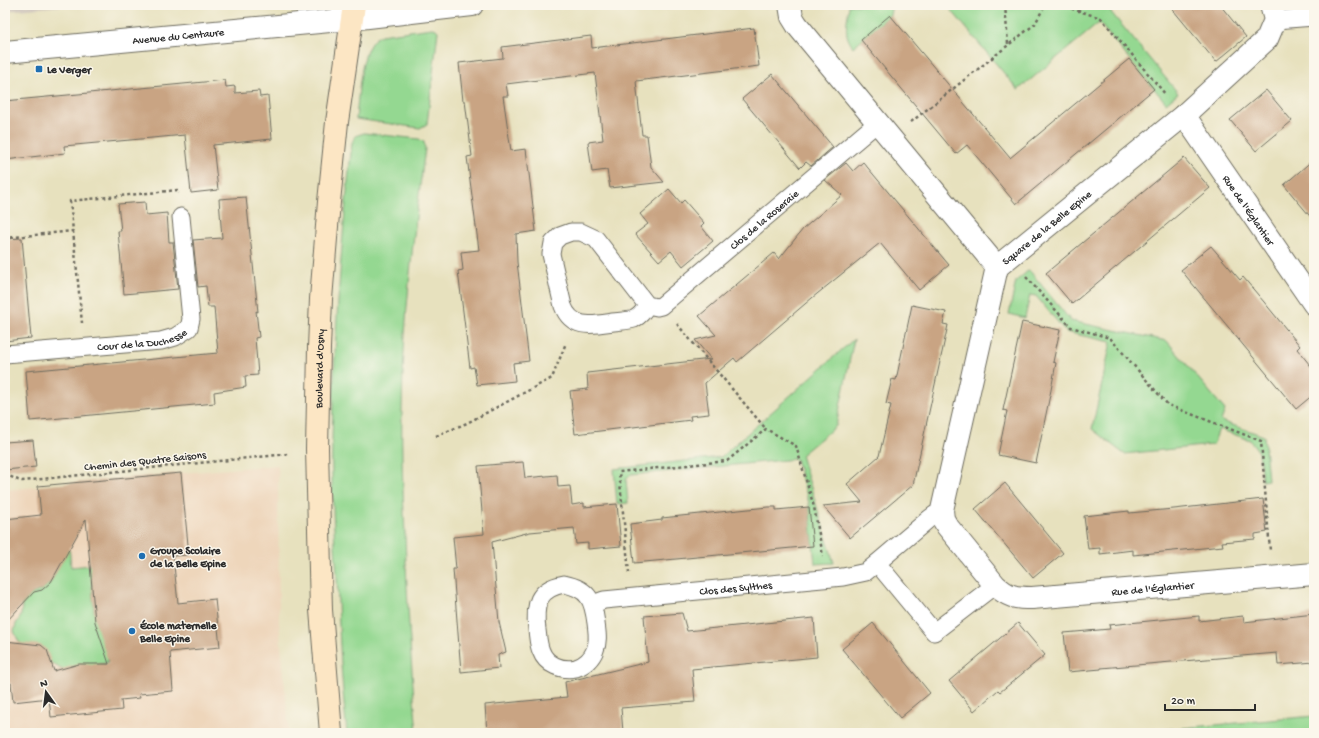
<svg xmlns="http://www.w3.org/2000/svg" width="1319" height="738" font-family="'Gochi Hand',sans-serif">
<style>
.built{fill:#eed6bb}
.industrial{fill:#ccc2b9}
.green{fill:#94d891;stroke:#60825e}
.building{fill:#c9a483}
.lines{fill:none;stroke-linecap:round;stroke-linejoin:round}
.lane-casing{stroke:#6d6b5e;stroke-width:19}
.street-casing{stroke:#6d6b5e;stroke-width:24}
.secondary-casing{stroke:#6d6b5e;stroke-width:24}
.path{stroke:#6d6b5e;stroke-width:2.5;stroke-dasharray:3 3;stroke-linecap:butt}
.lane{stroke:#fff;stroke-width:17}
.street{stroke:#fff;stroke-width:22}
.secondary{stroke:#fce6c4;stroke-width:22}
.poi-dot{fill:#1f6fb2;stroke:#fbf7ec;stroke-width:1.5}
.labels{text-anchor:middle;stroke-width:3;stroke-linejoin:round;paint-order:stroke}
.street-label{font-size:11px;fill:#2b2b2b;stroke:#fbf7ec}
.poi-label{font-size:11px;font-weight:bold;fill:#2b2b2b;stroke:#fbf7ec;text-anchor:start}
</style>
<rect width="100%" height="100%" fill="#fbf7ec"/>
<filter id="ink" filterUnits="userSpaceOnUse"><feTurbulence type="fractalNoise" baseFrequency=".025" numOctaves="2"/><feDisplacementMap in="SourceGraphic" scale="8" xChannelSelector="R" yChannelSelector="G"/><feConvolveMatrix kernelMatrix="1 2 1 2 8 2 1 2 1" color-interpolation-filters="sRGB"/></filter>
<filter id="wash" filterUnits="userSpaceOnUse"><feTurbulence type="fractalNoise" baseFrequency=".012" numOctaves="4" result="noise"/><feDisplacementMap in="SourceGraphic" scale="16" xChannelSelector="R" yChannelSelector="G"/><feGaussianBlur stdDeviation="0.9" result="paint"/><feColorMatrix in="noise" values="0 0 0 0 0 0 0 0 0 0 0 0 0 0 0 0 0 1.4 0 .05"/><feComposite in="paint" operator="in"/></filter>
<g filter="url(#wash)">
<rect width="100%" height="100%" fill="#e7e1be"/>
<path class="built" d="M 278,465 L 279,622 L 289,733 L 5,733 L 5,490 L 181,473 Z"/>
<path class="industrial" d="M 5,5 L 73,5 L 5,11 Z"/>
<path class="green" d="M 849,5 L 892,5 L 890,15 L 853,47 C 842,34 848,20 849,5 Z
M 947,5 L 1105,5 L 1178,93 L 1166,103 L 1099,23 L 1018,90 Z
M 432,28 L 436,29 L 438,31 L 427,124 L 420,128 L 356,119 C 358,100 360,60 370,45 C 373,40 376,37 381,35 Z
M 364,133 L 419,139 L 424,142 L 425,149 C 413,236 403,323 402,410 C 401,452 403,493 405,534 C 407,601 411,667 417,733 L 347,733 C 341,681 339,629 337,576 C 334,531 331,486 332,441 C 334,341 341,242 352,143 L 355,136 Z
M 1029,270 L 1071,321 L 1167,341 L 1225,410 L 1221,421 L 1264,436 L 1268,480 L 1262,481 L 1259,452 L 1250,440 L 1219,429 L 1213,445 L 1124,454 L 1092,429 L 1111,342 L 1066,332 L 1036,296 L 1030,295 L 1025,318 L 1009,314 L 1016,281 Z
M 854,339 L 836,426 L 801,455 L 834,563 L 815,564 L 809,503 L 796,459 L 630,475 L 626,480 L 628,503 L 617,504 L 614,469 L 721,457 Z
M 69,545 L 71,567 L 102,564 L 91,573 L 94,611 L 109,655 L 107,663 L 61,669 L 21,644 L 18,640 L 14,631 L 16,624 L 21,616 L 22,605 L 32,594 L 42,590 L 51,582 Z
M 1314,716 L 1314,733 L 1127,733 Z"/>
<g id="blocks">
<path class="building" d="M 1169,5 L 1220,5 L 1246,37 L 1216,62 Z
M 890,15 L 1010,158 L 1129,59 L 1154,89 L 1016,204 L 967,145 L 956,154 L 861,40 Z
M 754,28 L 759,66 L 636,81 L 642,135 L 647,135 L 651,167 L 664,182 L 610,188 L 607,170 L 592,172 L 588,142 L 603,140 L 595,73 L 506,84 L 508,96 L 503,96 L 511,151 L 526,149 L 536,231 L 516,234 L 517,262 L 529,361 L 513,363 L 515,381 L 477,385 L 474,367 L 470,368 L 458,271 L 463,270 L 461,252 L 479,250 L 467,157 L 472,156 L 465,101 L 463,101 L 459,63 L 503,58 L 502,47 L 591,36 L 592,48 Z
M 772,74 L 833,147 L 811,166 L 806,162 L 800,168 L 742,99 Z
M 225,80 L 226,87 L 235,86 L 235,93 L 259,91 L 260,97 L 268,96 L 272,139 L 213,145 L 218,190 L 191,193 L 185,135 L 64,146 L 65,153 L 5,160 L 5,101 Z
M 1266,90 L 1292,121 L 1256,151 L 1230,120 Z
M 1184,158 L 1210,188 L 1072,304 L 1046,273 Z
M 1314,159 L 1314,221 L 1284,185 Z
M 863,162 L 949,265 L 919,290 L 880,243 L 812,298 L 737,362 L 734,358 L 705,383 L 709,414 L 690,416 L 691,420 L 575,434 L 570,391 L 588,389 L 587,373 L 711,359 L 695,340 L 716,335 L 699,316 L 774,253 L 779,259 L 803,229 L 842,195 L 825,180 L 846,163 L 853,171 Z
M 669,189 L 681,203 L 684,200 L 704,223 L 701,226 L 713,241 L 683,266 L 671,251 L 659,261 L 635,234 L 648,224 L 640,214 Z
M 246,197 L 258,312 L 256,311 L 259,337 L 255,338 L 258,375 L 245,376 L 246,387 L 214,392 L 215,403 L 30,421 L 26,371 L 218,353 L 214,307 L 208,307 L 206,286 L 198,287 L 193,240 L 222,238 L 219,199 Z
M 145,202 L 146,215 L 167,213 L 169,242 L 173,242 L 178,289 L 124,294 L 118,231 L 121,231 L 118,204 Z
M 22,238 L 31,338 L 5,341 L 5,239 Z
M 1211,246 L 1240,280 L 1243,277 L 1264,302 L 1300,346 L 1297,349 L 1314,370 L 1314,394 L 1296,409 L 1181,270 Z
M 912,305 L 946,312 L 943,324 L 948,325 L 913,485 L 850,538 L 823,506 L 862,502 L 847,484 L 879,456 L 891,405 L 886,404 L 892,379 L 896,380 Z
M 1022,322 L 1060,330 L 1053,362 L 1056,363 L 1051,390 L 1036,463 L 998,455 L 1007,411 L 1003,410 Z
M 33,440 L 36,467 L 5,470 L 5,442 Z
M 523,462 L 525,478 L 557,475 L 558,487 L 570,486 L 572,505 L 584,503 L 584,507 L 617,504 L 621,546 L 588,549 L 588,543 L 576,544 L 574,528 L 530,532 L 492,542 L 499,622 L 506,652 L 498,655 L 499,668 L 461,672 L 453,569 L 456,569 L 453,537 L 484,534 L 478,466 Z
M 181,473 L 189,555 L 173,556 L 178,603 L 215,599 L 220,647 L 170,652 L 173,691 L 139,694 L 140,698 L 121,700 L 122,710 L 51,717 L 49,698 L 13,702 L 11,683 L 5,683 L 5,641 L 41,645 L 47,650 L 54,671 L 79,664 L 109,664 L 95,622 L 86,519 L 51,582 L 42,590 L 34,592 L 5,623 L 5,519 L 41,515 L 38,486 Z
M 1005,483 L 1063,553 L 1033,578 L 975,509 Z
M 1263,499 L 1267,532 L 1255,534 L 1255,539 L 1222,542 L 1223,546 L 1133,555 L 1133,550 L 1100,554 L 1100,548 L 1088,549 L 1084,516 L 1129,511 L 1129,513 L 1174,509 Z
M 768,507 L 776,507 L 776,510 L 809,507 L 813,546 L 634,563 L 630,524 L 662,520 L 662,518 L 681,516 Z
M 682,613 L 687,631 L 814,618 L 817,657 L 692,669 L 695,702 L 621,708 L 623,732 L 608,733 L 487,733 L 485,705 L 567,697 L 565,682 L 648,662 L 644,616 Z
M 1314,614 L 1314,662 L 1278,665 L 1277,653 L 1101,668 L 1101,669 L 1068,672 L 1064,633 L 1110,629 L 1109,625 L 1199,616 L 1199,621 L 1243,616 L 1244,622 Z
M 873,623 L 930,693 L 900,718 L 842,649 Z
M 1018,623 L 1045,655 L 1000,692 L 998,690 L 974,711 L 949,681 Z"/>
</g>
</g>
<g filter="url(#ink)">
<use href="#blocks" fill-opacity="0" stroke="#6d6b5e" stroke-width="1"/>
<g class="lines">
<defs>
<g id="lane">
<path d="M 1275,20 L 1314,17"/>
<path id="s1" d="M 647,305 L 596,239 L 581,232 L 571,232 L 560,236 L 553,243 L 551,254 L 563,306 C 572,330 593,325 613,322 C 619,321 629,321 634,319 C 640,316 644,311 647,305 L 657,307 L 661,306 L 877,123"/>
<path id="s2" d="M 5,354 L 161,341 L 175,337 L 189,328 L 191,319 L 181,217"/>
<path d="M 942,514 L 934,515 L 930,518 L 877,563 L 934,632 L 995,585"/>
<path d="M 564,584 C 589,589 593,600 596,623 C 597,632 599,641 595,650 C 592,658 585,665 576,668 C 562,671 546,665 541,651 C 538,644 538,637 537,630 C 534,605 537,589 564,584 Z"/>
<path id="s3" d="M 593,604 L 604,600 L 843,577 L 866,572 L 877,563"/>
</g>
<g id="street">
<path id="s4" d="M 790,5 L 792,17 L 797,25 L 997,267 L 1184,115 L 1267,39 L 1275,20 L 1271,5"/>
<path id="s5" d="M 5,52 L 351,19 L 472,5"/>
<path id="s6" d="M 1184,115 L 1314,304"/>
<path id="s7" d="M 997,267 L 942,510 L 943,519 L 947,526 L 995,585 C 1008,597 1015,598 1032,598 L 1314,574"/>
</g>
<g id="secondary">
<path id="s8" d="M 331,733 L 321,610 L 317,449 L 319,348 L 321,299 L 329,202 L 337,122 L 354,5"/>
</g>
</defs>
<use href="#lane" class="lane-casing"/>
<use href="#street" class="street-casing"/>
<use href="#secondary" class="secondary-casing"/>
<path class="path" d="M 1005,5 L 1008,44
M 1060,5 L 1101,18 L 1166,95
M 911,122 L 1035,24 L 1045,5
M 73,231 L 82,323
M 5,238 L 73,231 L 70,201 L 178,190 L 179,193
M 1026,277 L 1071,327 L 1110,338 L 1168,405 L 1261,441 L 1270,551
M 677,324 L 766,429
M 436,436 L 467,423 L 552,378 L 566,343
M 5,474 L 18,480 L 22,481 L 288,454
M 629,573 L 619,472 L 727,461 L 766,429 L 796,446 L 814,507 L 823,556"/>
<use href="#lane" class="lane"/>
<use href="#street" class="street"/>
<use href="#secondary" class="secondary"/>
</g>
</g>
<g class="poi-dot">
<rect x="35" y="65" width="8" height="8" rx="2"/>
<circle cx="142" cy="556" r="4"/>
<circle cx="132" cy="631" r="4"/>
</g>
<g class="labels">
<g class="street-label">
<text dy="4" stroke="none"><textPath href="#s5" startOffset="174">Avenue du Centaure</textPath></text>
<text dy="4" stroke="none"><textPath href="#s6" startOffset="115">Rue de l'Églantier</textPath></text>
<text dy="4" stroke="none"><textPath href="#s1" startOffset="444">Clos de la Roseraie</textPath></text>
<text dy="4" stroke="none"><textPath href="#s4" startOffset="399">Square de la Belle Epine</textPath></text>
<text dy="4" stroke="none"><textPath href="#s2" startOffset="138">Cour de la Duchesse</textPath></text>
<text dy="4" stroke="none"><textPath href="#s8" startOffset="365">Boulevard d'Osny</textPath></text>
<text transform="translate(145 460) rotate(-6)" y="4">Chemin des Quatre Saisons</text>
<text dy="4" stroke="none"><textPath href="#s3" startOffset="144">Clos des Sylthes</textPath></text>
<text dy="4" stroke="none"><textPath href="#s7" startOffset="504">Rue de l'Églantier</textPath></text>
</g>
<g class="poi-label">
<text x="47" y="73">Le Verger</text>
<text x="150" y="554">Groupe Scolaire<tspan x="150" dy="13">de la Belle Epine</tspan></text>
<text x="140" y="629">École maternelle<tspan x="140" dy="13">Belle Epine</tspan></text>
</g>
</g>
<rect width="1319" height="738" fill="none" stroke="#fbf7ec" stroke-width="20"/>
<g transform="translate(46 692) rotate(346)" stroke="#fbf7ec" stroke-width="3" paint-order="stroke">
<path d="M0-3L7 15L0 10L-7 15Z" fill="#2b2b2b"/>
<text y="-6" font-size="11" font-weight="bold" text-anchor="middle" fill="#2b2b2b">N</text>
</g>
<path d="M1165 704v6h90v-6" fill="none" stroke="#2b2b2b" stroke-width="2"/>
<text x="1171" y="704" font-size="12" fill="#2b2b2b" stroke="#fbf7ec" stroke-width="3" paint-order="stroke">20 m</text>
</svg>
